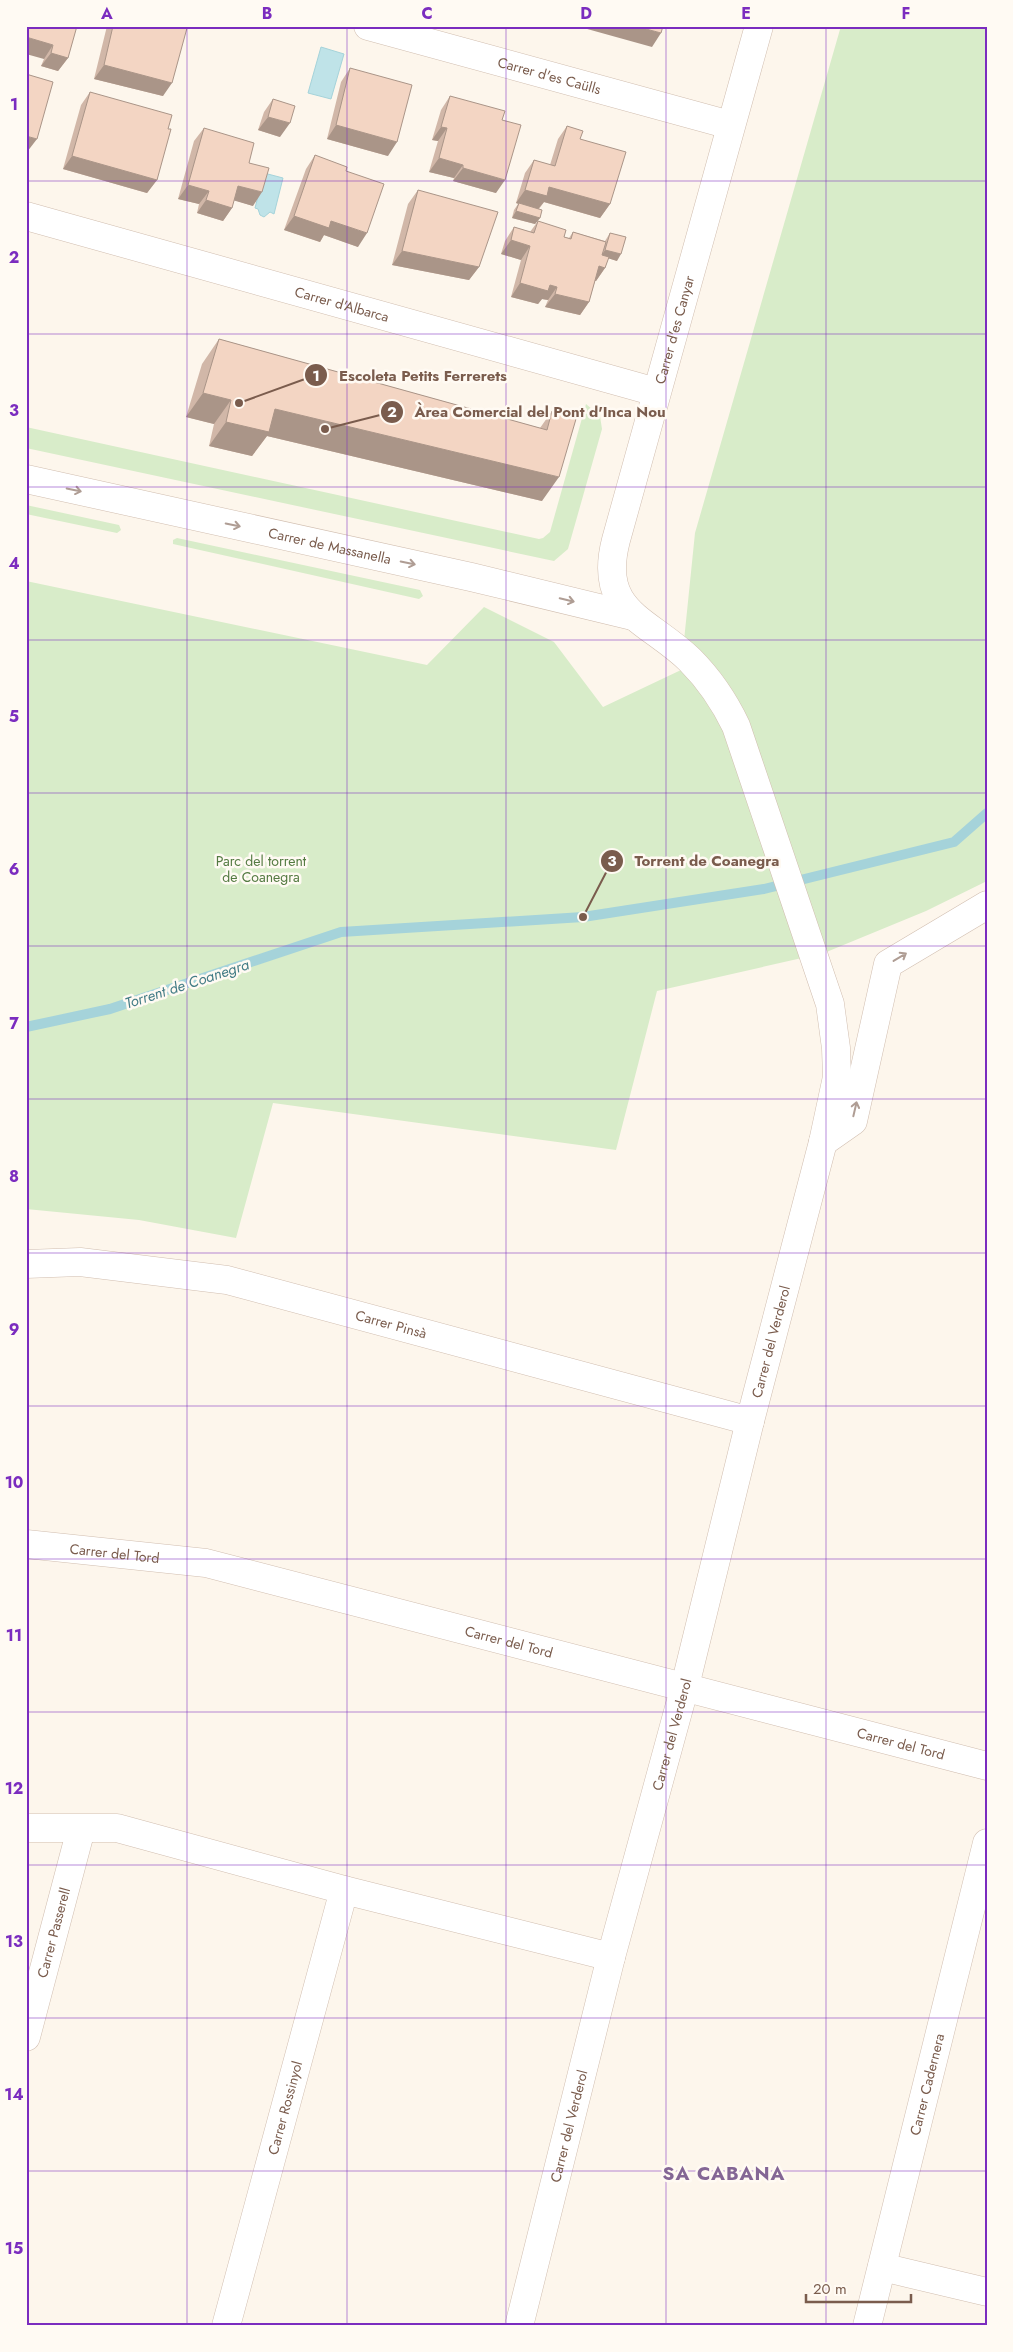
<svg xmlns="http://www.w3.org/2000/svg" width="1013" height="2352" font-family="Jost,sans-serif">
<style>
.green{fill:#d8ecc9}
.water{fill:#bfe3e8;stroke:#a5d3da}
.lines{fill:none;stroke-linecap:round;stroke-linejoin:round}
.stream{stroke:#a5d3da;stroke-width:10}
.street-casing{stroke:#d1beb0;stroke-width:29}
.street{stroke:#fff;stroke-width:28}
.wall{fill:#d1b7a8}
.shaded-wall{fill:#aa9588}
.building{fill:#f3d5c3;stroke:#aa9588}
.oneway{stroke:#af9d94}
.grid{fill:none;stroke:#7b2cbf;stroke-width:1;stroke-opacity:0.55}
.labels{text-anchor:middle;stroke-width:5;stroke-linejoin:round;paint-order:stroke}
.street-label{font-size:14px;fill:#7a5c4d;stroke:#fffaf3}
.park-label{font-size:14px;fill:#537a41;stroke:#fffaf3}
.water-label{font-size:15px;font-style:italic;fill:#437c86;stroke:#fffaf3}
.district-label{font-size:19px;font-weight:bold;letter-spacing:1px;fill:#846695;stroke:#fffaf3}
.leader{fill:none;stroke:#7a5c4d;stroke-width:2}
.callout-dot{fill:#7a5c4d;stroke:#fffaf3;stroke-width:2}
.mark-label{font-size:15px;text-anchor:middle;font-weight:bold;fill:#fff}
.callout-label{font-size:15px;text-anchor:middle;font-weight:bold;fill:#7a5c4d;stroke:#fffaf3;stroke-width:5;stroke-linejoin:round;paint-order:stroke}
.neatline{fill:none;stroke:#7b2cbf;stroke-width:2}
.grid-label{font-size:16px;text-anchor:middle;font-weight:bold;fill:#7b2cbf}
</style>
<rect width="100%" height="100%" fill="#fdf6ec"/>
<path class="green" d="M 841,26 L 987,26 L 987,881 L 926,911 L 824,953 L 657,991 L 616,1150 L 273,1103 L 236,1238 L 139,1220 L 26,1209 L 26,581 L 427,665 L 484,607 L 554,642 L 603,707 L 681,670 L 695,533 Z
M 586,404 L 600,416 L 602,429 L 568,549 L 554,561 L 26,448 L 26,427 L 539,539 L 543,538 L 550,532 Z
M 26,505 L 119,525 L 121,530 L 117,533 L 26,514 Z
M 177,538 L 420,590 L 423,596 L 419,599 L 173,544 L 173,540 Z"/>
<path class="water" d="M 321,47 L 344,54 L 331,99 L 308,93 Z
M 264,173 L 283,178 L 274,214 L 270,212 L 264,217 L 260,215 L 258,209 L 255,208 Z"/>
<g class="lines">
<path class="stream" d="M 26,1027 L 110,1009 L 341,932 L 583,917 L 764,889 L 954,842 L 987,813"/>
<defs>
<g id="street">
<path id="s1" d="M 368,26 L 730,125"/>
<path id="s2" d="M 26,216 L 656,392"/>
<path id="s3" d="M 26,479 L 471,577 L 632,616"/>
<path d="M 823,1142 L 853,1121 L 888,964 L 987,905"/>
<path id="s4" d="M 26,1264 L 80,1262 L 227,1280 L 750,1421"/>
<path id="s5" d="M 26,1544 L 206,1563 L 987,1766"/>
<path d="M 26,1828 L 117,1828 L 344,1890 L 611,1957"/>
<path id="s6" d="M 26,2037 L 81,1829"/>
<path d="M 882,2267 L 987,2292"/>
<path id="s7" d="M 226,2326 L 344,1890"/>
<path id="s8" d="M 519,2326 L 611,1957 L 685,1686 L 750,1421 L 823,1142 L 837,1077 L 836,1048 L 830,1004 L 736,726 C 724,701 709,679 690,660 C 648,619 597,613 616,540 L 759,26"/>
<path id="s9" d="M 867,2326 L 987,1843"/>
</g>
</defs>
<use href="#street" class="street-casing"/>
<use href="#street" class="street"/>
</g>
<path class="wall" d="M 26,26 L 68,58 L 58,71 L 41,66 L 44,59 Z
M 107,26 L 179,26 L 163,96 L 94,79 Z
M 350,68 L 388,156 L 327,139 L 341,82 Z
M 90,92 L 168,129 L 157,180 L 147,193 L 63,169 L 81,105 Z
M 450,96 L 502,120 L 496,193 L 453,181 L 454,178 L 429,172 L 438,141 L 432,140 L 441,110 Z
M 273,99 L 280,137 L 258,130 L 264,112 Z
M 567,126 L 580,139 L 610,204 L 600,218 L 544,202 L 539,209 L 540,218 L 535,224 L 512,218 L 514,210 L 518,204 L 516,203 L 525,173 L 534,160 L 550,165 L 558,139 Z
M 204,128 L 249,163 L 253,206 L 234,200 L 232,208 L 223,221 L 197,213 L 199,204 L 178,199 L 194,141 Z
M 315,155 L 346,171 L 358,247 L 324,235 L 320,242 L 284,230 L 306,169 Z
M 418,190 L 479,267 L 469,280 L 392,265 L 408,204 Z
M 538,221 L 564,237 L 569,238 L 573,232 L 605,241 L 610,233 L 617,261 L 608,258 L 605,268 L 596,281 L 595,281 L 589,302 L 580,315 L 545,307 L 548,300 L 542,299 L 538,304 L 511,297 L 521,260 L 501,254 L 505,241 L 514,227 L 530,232 Z
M 219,339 L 540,428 L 552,411 L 542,501 L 267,436 L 252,456 L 209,446 L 214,424 L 186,417 L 202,364 Z"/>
<path class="shaded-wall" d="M 580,26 L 635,26 L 661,33 L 652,47 L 580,27 Z
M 26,37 L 53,45 L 44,59 L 26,54 Z
M 51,53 L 68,58 L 58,71 L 41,66 Z
M 104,65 L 172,83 L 163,96 L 94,79 Z
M 268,117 L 290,123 L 280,137 L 258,130 Z
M 336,125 L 397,142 L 388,156 L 327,139 Z
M 441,127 L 447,128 L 438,141 L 432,140 Z
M 26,136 L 37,139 L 27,152 L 26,152 Z
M 72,156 L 157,180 L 147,193 L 63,169 Z
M 439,158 L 463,165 L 454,178 L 429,172 Z
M 463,168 L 505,180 L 496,193 L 453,181 Z
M 188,185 L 209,191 L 199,204 L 178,199 Z
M 238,186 L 262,192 L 253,206 L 229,199 Z
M 549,187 L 610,204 L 600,218 L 544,202 L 538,209 L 516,203 L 525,190 Z
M 206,200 L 232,208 L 223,221 L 197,213 Z
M 516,211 L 540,218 L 535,224 L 512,218 Z
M 294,216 L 331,221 L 367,233 L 358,247 L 324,235 L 320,242 L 284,230 Z
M 511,240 L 530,246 L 521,260 L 501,254 Z
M 605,250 L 621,254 L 617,261 L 601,256 Z
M 402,251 L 479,267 L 469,280 L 392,265 Z
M 599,266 L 605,268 L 596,281 L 590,280 Z
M 520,283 L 550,285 L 557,287 L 548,300 L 542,299 L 538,304 L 511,297 Z
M 555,294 L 589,302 L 580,315 L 545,307 Z
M 203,393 L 231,400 L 214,424 L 186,417 Z
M 275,409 L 559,477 L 542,501 L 267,436 L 252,456 L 209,446 L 226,422 Z"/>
<path class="building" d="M 26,26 L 77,26 L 68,58 L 51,53 L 53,45 L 26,37 Z
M 113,26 L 179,26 L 187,28 L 172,83 L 104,65 Z
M 635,26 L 663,26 L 661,33 Z
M 350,68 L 412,85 L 397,142 L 336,125 Z
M 26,74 L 53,82 L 37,139 L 26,136 Z
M 90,92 L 172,115 L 168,129 L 171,129 L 157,180 L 72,156 Z
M 450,96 L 505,111 L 502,120 L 521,125 L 505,180 L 463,168 L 463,165 L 439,158 L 447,128 L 441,127 Z
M 273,99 L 295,106 L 290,123 L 268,117 Z
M 567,126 L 583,131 L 580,139 L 626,152 L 610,204 L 549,187 L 547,196 L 525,190 L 534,160 L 555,166 Z
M 204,128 L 254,143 L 249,163 L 269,168 L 262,192 L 238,186 L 232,208 L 206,200 L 209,191 L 188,185 Z
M 315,155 L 347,167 L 346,171 L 384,184 L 367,233 L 331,221 L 329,228 L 294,216 Z
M 418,190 L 498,212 L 479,267 L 402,251 Z
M 519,203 L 542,210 L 540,218 L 516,211 Z
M 538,221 L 566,230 L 564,237 L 571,239 L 573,232 L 606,242 L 602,255 L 609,257 L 605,268 L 599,266 L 589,302 L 555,294 L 557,287 L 550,285 L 548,291 L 520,283 L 530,246 L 511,240 L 514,227 L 534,233 Z
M 610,233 L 626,237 L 621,254 L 605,250 Z
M 219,339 L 547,430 L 552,411 L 576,419 L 559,477 L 275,409 L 269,432 L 226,422 L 231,400 L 203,393 Z"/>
<defs><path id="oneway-shaft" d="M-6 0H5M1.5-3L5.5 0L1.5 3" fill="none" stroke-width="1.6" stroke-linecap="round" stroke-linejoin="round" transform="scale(1.25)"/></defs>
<g class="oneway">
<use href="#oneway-shaft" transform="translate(74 490) rotate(12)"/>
<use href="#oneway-shaft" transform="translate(233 525) rotate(12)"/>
<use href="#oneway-shaft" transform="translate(408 563) rotate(12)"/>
<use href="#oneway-shaft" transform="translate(567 600) rotate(13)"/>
<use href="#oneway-shaft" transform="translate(900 957) rotate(-31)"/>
<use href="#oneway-shaft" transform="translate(855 1109) rotate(-77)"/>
</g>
<path class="grid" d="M 187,26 L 187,2326M 347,26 L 347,2326M 506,26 L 506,2326M 666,26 L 666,2326M 826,26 L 826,2326M 26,181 L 987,181M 26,334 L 987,334M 26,487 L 987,487M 26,640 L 987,640M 26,793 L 987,793M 26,946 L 987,946M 26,1099 L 987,1099M 26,1253 L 987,1253M 26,1406 L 987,1406M 26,1559 L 987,1559M 26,1712 L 987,1712M 26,1865 L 987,1865M 26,2018 L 987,2018M 26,2171 L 987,2171"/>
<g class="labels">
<g class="street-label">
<text dy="5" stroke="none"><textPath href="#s1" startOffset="188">Carrer d'es Caülls</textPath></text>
<text dy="5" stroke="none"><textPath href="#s2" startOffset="328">Carrer d'Albarca</textPath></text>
<text dy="5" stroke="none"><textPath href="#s8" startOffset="2109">Carrer d'es Canyar</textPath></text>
<text dy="5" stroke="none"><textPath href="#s3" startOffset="311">Carrer de Massanella</textPath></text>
<text dy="5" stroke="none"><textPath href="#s4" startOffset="372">Carrer Pinsà</textPath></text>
<text dy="5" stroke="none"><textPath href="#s8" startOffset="1016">Carrer del Verderol</textPath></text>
<text dy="5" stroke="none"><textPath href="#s5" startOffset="89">Carrer del Tord</textPath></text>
<text dy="5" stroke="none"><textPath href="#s5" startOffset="494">Carrer del Tord</textPath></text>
<text dy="5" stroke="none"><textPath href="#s8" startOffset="611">Carrer del Verderol</textPath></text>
<text dy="5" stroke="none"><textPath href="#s5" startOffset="899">Carrer del Tord</textPath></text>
<text dy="5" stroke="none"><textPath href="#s6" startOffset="108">Carrer Passerell</textPath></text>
<text dy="5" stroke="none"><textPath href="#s9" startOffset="249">Carrer Cadernera</textPath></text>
<text dy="5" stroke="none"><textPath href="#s7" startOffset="226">Carrer Rossinyol</textPath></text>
<text dy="5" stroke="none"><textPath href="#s8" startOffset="206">Carrer del Verderol</textPath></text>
</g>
<g class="park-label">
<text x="261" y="866">Parc del torrent<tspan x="261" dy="16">de Coanegra</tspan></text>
</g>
<g class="water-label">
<text transform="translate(187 984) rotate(-18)" y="5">Torrent de Coanegra</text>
</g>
<g class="district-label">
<text x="724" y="2180">SA CABANA</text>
</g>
</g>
<path class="leader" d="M239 403L316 375M325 429L392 412M583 917L612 861"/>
<g class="callout-dot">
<circle cx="239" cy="403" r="5"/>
<circle cx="325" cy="429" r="5"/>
<circle cx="583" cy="917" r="5"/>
<circle cx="316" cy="375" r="12"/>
<circle cx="392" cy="412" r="12"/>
<circle cx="612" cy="861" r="12"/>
</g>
<g class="mark-label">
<text x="316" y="381">1</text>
<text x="392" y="417">2</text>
<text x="612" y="866">3</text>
</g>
<g class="callout-label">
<text x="423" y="381">Escoleta Petits Ferrerets</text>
<text x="540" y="417">Àrea Comercial del Pont d'Inca Nou</text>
<text x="707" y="866">Torrent de Coanegra</text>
</g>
<rect width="1013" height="2352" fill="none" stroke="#fffaf3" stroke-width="55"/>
<path d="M806 2294v8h105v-8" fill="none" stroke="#7a5c4d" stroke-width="2.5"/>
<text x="813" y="2294" font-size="15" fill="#7a5c4d" stroke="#fffaf3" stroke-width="4" paint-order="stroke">20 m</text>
<rect x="28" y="28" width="958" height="2296" class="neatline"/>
<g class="grid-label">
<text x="107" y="19">A</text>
<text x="267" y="19">B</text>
<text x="427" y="19">C</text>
<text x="586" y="19">D</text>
<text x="746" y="19">E</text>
<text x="906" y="19">F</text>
<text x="14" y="110">1</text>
<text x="14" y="263">2</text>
<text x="14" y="416">3</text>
<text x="14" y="569">4</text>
<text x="14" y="722">5</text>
<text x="14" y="875">6</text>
<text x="14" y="1029">7</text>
<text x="14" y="1182">8</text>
<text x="14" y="1335">9</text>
<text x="14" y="1488">10</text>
<text x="14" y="1641">11</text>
<text x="14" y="1794">12</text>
<text x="14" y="1947">13</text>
<text x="14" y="2100">14</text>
<text x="14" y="2254">15</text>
</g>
</svg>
